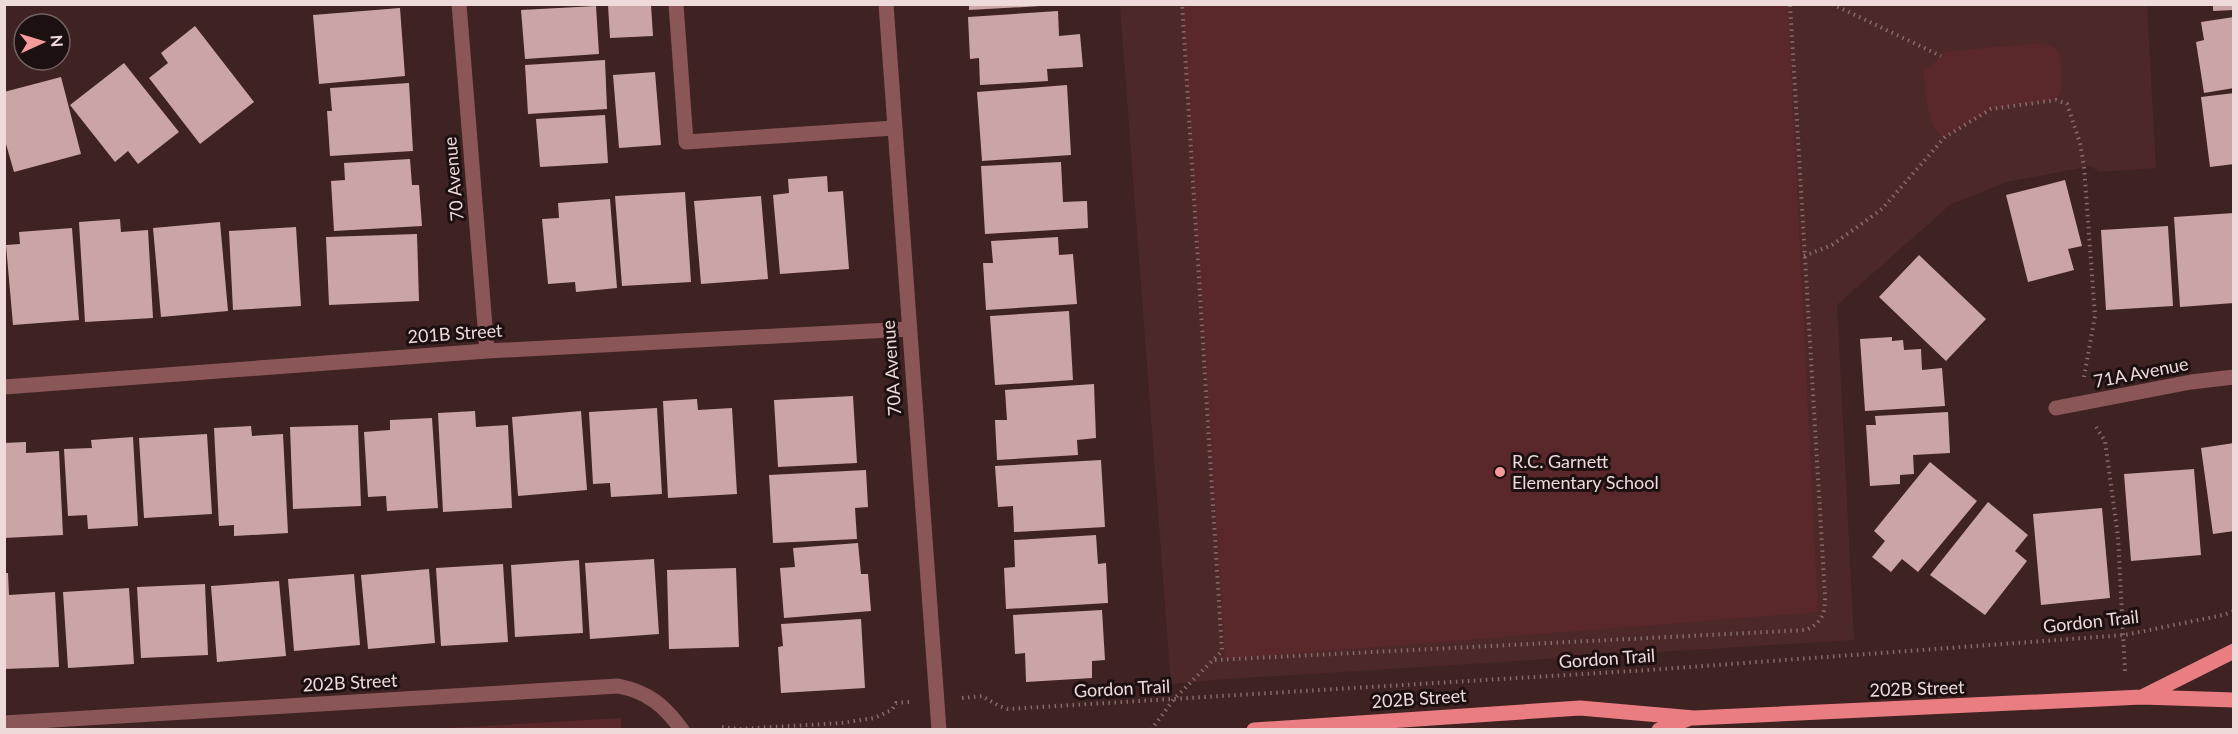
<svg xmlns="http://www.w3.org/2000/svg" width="2238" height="734" font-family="Lato,sans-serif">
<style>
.built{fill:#4d2829}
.green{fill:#5a272a}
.building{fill:#cba5a5}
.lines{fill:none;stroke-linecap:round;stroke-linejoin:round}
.path{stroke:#856c6b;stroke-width:4;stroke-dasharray:1.5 4.5;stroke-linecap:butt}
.minor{stroke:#8b5657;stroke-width:15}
.major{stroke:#ea7d81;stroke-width:15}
.poi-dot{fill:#f59b9c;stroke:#1d1010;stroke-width:2}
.labels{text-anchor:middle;stroke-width:6;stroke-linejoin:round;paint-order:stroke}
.street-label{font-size:18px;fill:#eedad9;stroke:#1d1010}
.poi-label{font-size:18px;fill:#eedad9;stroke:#1d1010;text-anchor:start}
</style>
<rect width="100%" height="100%" fill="#3f2222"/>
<path class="built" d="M 1120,5 L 2147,5 L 2156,168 L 2099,172 L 2091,166 L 2007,182 L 1951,204 L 1837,305 L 1854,640 L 1228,679 L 1171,684 Z"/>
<path class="green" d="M 1182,5 L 1788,5 L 1818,612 L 1225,659 Z
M 2033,43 C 2041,44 2051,44 2056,50 C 2064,58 2064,93 2056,100 L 1991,109 L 1945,137 C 1926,132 1927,93 1924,76 L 1924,71 L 1946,52 Z
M 621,718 L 621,729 L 431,729 Z"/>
<path class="building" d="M 969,4 L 1041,4 L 1041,6 L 969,10 Z
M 2213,4 L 2234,4 L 2234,10 L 2213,11 Z
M 608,5 L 651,5 L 653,36 L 610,38 Z
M 596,6 L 599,54 L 525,59 L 521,10 Z
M 400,8 L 405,76 L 319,84 L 313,15 Z
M 1058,11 L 1059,36 L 1080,34 L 1083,67 L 1047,69 L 1048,81 L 980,85 L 979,58 L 970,59 L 968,17 Z
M 2234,17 L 2234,88 L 2204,93 L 2196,42 L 2204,40 L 2201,22 Z
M 195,26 L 254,102 L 200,144 L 149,78 L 168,63 L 161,53 Z
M 605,60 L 607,109 L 528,114 L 525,65 Z
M 124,63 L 179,132 L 138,164 L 128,151 L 115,162 L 70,105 Z
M 655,72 L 661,145 L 619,148 L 613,75 Z
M 61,77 L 81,154 L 14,172 L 4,137 L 4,92 Z
M 409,83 L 413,151 L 330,156 L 327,111 L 332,111 L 330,88 Z
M 1067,85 L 1071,155 L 982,161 L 977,92 Z
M 2234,93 L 2234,164 L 2210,167 L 2201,97 Z
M 605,115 L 608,163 L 540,167 L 536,119 Z
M 410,159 L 412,185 L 419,185 L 422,226 L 334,231 L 331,181 L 345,180 L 344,163 Z
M 1061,162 L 1063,202 L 1087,201 L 1088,228 L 985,234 L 981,166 Z
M 827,176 L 828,192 L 843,191 L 849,269 L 780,274 L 773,195 L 789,193 L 788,179 Z
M 2065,180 L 2082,246 L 2068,249 L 2074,270 L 2028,282 L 2006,195 Z
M 685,192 L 691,282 L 622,286 L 615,196 Z
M 761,196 L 768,279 L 701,284 L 694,201 Z
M 610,199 L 617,288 L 576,292 L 575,282 L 548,284 L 542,219 L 559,218 L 558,203 Z
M 2234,213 L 2234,303 L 2180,307 L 2174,217 Z
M 120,219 L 121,232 L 148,230 L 153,318 L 85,322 L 79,222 Z
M 220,222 L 228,311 L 161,317 L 153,228 Z
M 2168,226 L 2173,306 L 2106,310 L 2101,230 Z
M 296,227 L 301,306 L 233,310 L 229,231 Z
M 72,228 L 79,320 L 13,325 L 6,245 L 20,244 L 19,232 Z
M 417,234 L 419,301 L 329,305 L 326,237 Z
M 1058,237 L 1059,255 L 1073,254 L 1077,304 L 986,310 L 983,263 L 993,263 L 991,241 Z
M 1919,255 L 1986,319 L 1946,361 L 1879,297 Z
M 1069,311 L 1073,380 L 995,385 L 990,316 Z
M 1892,337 L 1892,341 L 1903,340 L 1904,350 L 1921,349 L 1922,370 L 1942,368 L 1945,406 L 1865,411 L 1860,339 Z
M 1094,384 L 1096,438 L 1077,440 L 1078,455 L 997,460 L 995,420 L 1007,420 L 1005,390 Z
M 853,396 L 857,463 L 778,467 L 774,400 Z
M 697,399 L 698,410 L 732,408 L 737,494 L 668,498 L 663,401 Z
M 657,408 L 662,494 L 611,497 L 610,483 L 593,484 L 589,412 Z
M 475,411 L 476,427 L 508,425 L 512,508 L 443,512 L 438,413 Z
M 581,411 L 587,490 L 518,496 L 512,417 Z
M 1948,412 L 1950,453 L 1913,455 L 1914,474 L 1900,475 L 1900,484 L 1870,486 L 1866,425 L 1876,425 L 1875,416 Z
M 432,418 L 438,508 L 387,511 L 386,496 L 368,497 L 364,432 L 390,430 L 390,420 Z
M 358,425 L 361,506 L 293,509 L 290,427 Z
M 251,426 L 252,436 L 283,434 L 288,533 L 234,536 L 234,525 L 219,526 L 214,428 Z
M 207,434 L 212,514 L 144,518 L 139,438 Z
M 133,437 L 138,526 L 88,529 L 87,515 L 68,516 L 64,449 L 92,448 L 91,440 Z
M 26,442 L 26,453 L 59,451 L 63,535 L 4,538 L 4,443 Z
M 2234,443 L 2234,531 L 2213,534 L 2201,448 Z
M 1101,460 L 1105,527 L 1014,532 L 1013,506 L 998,507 L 995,466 Z
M 1930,462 L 1977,501 L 1918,572 L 1902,559 L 1891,572 L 1872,557 L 1885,541 L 1874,531 Z
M 2194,469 L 2201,555 L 2131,561 L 2124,474 Z
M 866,470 L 868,507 L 855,508 L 857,539 L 773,543 L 769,475 Z
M 1988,502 L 2028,535 L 2015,551 L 2027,561 L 1985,615 L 1930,575 Z
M 2102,508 L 2110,598 L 2041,605 L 2033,514 Z
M 1096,535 L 1098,564 L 1106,563 L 1108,603 L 1006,609 L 1004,568 L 1015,567 L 1014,540 Z
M 858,543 L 861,574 L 868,574 L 871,611 L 784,618 L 780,568 L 795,567 L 793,548 Z
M 654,559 L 659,634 L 590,639 L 585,563 Z
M 579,560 L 583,633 L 515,637 L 511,565 Z
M 503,564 L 508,642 L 441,646 L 436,568 Z
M 736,568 L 739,647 L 669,649 L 667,570 Z
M 429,569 L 435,643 L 368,649 L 361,575 Z
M 4,573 L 8,573 L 9,595 L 55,592 L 59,667 L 4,669 Z
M 354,574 L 360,645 L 294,651 L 288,579 Z
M 279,581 L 286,656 L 217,662 L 211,586 Z
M 205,584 L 208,655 L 141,658 L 137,587 Z
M 129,588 L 134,664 L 68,668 L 63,592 Z
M 1102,610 L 1105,660 L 1092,661 L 1092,678 L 1026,682 L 1025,653 L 1015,654 L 1013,615 Z
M 861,619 L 865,688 L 781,693 L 778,647 L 783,646 L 781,624 Z"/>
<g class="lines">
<path class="path" d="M 1832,4 L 1941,56
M 1804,256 L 1832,245 L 1882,209 L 1945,137 L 1991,109 L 2056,100 L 2067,104 L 2080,143 L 2084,166 L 2095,316 L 2084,377
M 2096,427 L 2105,441 L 2118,537 L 2125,671
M 1215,660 L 1806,630 C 1823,622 1825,613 1825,596 L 1790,4
M 962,698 L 982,696 L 999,706 L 1008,709 L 1649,670 L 2125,635 L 2223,615 L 2234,611
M 722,727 L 739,729 L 842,723 L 874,718 L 892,710 L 896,703 L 910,702
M 1151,730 L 1174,699 L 1222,651 L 1182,4"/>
<path class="minor" d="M 459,4 L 487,351
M 676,4 L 686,142 L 894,128
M 886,4 L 939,730
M 4,387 L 487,351 L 909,329
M 2056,408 L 2191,382 L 2234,377
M 4,723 L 618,686 C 648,692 664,705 682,730"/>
<path class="major" d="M 2144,696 L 2234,651
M 1254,730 L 1580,708 L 1694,718 L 2142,697 L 2234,700
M 1659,730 L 1688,719"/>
</g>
<circle class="poi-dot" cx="1500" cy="472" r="6"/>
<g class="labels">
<g class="street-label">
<text transform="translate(454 179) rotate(-95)" y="6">70 Avenue</text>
<text transform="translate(455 334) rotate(-4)" y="6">201B Street</text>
<text transform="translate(892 368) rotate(-94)" y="6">70A Avenue</text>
<text transform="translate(2141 373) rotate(-11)" y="6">71A Avenue</text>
<text transform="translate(2091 622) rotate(-6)" y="6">Gordon Trail</text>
<text transform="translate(1607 659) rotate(-4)" y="6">Gordon Trail</text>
<text transform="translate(350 683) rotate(-3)" y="6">202B Street</text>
<text transform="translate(1122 689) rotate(-3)" y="6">Gordon Trail</text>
<text transform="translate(1917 689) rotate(-2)" y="6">202B Street</text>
<text transform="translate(1419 699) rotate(-4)" y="6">202B Street</text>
</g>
<g class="poi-label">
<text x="1512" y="468">R.C. Garnett<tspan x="1512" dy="21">Elementary School</tspan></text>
</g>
</g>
<rect width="2238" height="734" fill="none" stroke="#eedad9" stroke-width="12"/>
<g transform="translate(42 42) rotate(86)"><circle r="28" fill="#1d1010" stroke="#716160" stroke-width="1.5"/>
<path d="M0-4.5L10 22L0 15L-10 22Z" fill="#f59b9c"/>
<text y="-9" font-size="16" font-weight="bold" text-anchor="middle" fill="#eedad9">N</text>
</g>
</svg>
